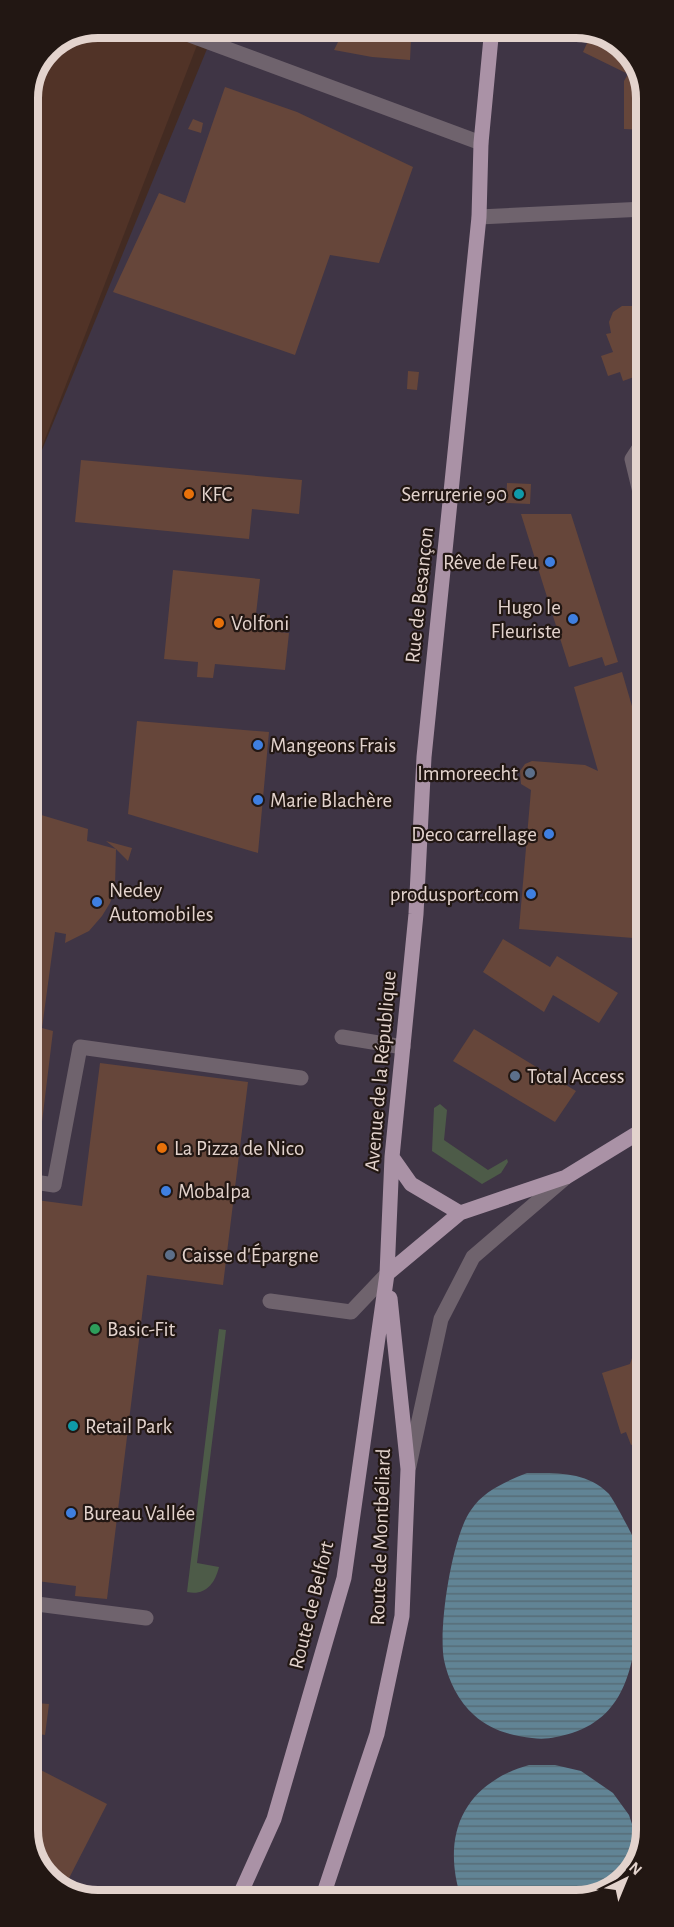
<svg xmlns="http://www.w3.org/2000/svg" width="674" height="1927" font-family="'Alegreya Sans',sans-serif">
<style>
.commercial{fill:#3f3545}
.built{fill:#513327}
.grass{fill:#4d5b48}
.water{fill:url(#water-rules)}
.building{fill:#66463a}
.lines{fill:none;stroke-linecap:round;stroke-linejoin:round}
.minor{stroke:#6f636d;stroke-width:15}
.major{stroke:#aa92a6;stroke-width:15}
.rail-casing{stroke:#8b776f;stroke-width:7}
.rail{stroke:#221713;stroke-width:4.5;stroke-dasharray:14;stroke-linecap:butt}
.food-dot{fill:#e8710a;stroke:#221713;stroke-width:2}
.culture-dot{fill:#0f9aa8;stroke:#221713;stroke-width:2}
.shop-dot{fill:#3f7fe0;stroke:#221713;stroke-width:2}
.service-dot{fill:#5c6f8a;stroke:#221713;stroke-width:2}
.leisure-dot{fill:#2e9e5b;stroke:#221713;stroke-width:2}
.labels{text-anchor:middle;stroke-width:4.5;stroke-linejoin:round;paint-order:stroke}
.poi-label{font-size:21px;fill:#e3d3cd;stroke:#221713;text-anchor:start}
.street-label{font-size:21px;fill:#e3d3cd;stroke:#221713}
.rim{fill:none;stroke:#e3d3cd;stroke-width:8}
</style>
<defs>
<pattern id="water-rules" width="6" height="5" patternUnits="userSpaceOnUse" patternTransform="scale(1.5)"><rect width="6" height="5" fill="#618495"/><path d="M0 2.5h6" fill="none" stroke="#576c77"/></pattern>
</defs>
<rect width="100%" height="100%" fill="#432b22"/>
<path class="commercial" d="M 216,27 L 582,27 L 623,44 L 645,80 L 647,1830 L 632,1873 L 594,1898 L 92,1900 L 51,1883 L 29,1847 L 28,484 Z"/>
<path class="built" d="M 97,27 L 204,27 L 28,483 L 27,93 L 48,47 Z"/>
<path class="grass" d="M 440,1104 L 447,1110 L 444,1140 L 488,1170 L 507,1159 L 508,1162 L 501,1173 L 482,1184 L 432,1151 L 434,1108 Z
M 219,1329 L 226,1330 L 197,1563 L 219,1567 C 215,1584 205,1596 187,1592 Z"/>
<path class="water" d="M 527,1473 C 555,1473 586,1471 608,1493 C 613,1497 643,1555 644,1561 C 645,1577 640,1595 639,1611 C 634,1661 628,1715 572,1733 C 557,1737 547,1740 532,1738 C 512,1736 490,1730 474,1715 C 459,1702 448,1680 444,1660 C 438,1628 452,1536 471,1510 C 483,1491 507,1481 527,1473 Z
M 529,1765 L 555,1765 L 581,1771 L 613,1793 L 629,1815 L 637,1839 L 638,1855 L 632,1873 L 594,1898 L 461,1898 C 441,1835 463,1784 529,1765 Z"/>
<path class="building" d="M 335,27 L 428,27 L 427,42 L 411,40 L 410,60 L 372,57 L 334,50 L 339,40 L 328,35 Z
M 592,32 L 623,44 L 645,80 L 645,130 L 624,129 L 624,81 L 628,74 L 583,52 Z
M 225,87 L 297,112 L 413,167 L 379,263 L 330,255 L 295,355 L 113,292 L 159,193 L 185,203 Z
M 193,119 L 203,123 L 201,133 L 188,129 Z
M 645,299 L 645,373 L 623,381 L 620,372 L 608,376 L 601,356 L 613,352 L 606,334 L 611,333 L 609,322 L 613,312 L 622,306 L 639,306 L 639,300 Z
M 408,371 L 419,372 L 417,390 L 407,389 Z
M 81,460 L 302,480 L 299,514 L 252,509 L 249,539 L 75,522 Z
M 507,483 L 531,484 L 530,504 L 506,503 Z
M 521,514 L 571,514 L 618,662 L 605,666 L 602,657 L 569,667 Z
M 173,570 L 260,579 L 256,614 L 270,615 L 269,631 L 289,633 L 285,670 L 215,664 L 213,678 L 197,677 L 198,662 L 164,659 Z
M 622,672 L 646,754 L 646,939 L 519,929 L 531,790 L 521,784 L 520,771 L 525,764 L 532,761 L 585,765 L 598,771 L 574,687 Z
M 137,721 L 269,732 L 258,853 L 128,814 Z
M 28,811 L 88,829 L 87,841 L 116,849 L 115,886 L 110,903 L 102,916 L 89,931 L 65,943 L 66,934 L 55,932 L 42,1028 L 53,1031 L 38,1155 L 28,1153 Z
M 106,841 L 132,848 L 128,861 L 116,849 Z
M 503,939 L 550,967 L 557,956 L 618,993 L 599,1023 L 553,995 L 544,1012 L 483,972 Z
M 474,1029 L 576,1091 L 555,1122 L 453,1061 Z
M 100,1063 L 248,1082 L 223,1285 L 147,1275 L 107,1599 L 75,1596 L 76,1586 L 29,1580 L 29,1199 L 82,1206 Z
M 646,1275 L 646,1296 L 640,1277 Z
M 639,1353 L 646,1359 L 646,1484 L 634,1444 L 631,1445 L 626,1432 L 621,1434 L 602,1373 L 630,1364 L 633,1355 Z
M 36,1703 L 49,1704 L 45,1735 L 33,1733 Z
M 29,1764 L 107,1804 L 64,1888 L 51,1883 L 29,1847 Z
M 647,1808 L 647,1830 L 644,1839 L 636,1811 Z"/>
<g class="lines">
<path class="minor" d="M 168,27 L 481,143
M 479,217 L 645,209
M 645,439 L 632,459 L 645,513
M 342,1037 L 403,1047
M 28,1181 L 54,1185 L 80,1047 L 301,1078
M 270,1301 L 351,1312 L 387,1274
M 409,1466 L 441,1319 L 473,1257 L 565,1178
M 29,1603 L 146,1618"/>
<path class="major" d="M 392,1157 L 411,1184 L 460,1213
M 387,1274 L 460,1213 L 566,1177 L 646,1128
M 238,1899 L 274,1819 L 344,1578 L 387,1274 L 392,1157 L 416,914 L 424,757 L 479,217 L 481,143 L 492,27
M 322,1899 L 377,1734 L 402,1616 L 408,1469 L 390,1298"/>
<defs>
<path id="rail" d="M 27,114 L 53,45"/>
</defs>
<use href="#rail" class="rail-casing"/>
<use href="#rail" class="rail"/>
</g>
<g class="food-dot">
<circle cx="189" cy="494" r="6"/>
<circle cx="219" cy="623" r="6"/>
<circle cx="162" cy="1148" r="6"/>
</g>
<g class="culture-dot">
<circle cx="519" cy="494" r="6"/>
<circle cx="73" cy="1426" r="6"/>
</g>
<g class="shop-dot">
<circle cx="550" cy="562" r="6"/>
<circle cx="573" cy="619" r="6"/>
<circle cx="258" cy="745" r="6"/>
<circle cx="258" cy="800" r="6"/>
<circle cx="549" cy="834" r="6"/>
<circle cx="531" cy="894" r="6"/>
<circle cx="97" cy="902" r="6"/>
<circle cx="166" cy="1191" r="6"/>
<circle cx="71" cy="1513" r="6"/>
</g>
<g class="service-dot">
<circle cx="530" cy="773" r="6"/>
<circle cx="515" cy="1076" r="6"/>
<circle cx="170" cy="1255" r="6"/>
</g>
<circle class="leisure-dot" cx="95" cy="1329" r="6"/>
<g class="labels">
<g class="poi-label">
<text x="201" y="501">KFC</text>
<text x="507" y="501" text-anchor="end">Serrurerie 90</text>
<text x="538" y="569" text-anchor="end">Rêve de Feu</text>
<text x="561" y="614" text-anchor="end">Hugo le<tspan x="561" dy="24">Fleuriste</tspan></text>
<text x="231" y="630">Volfoni</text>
<text x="270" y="752">Mangeons Frais</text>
<text x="518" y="780" text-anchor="end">Immoreecht</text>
<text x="270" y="807">Marie Blachère</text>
<text x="537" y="841" text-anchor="end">Deco carrellage</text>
<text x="109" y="897">Nedey<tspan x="109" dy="24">Automobiles</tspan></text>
<text x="519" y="901" text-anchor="end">produsport.com</text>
<text x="527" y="1083">Total Access</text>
<text x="174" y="1155">La Pizza de Nico</text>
<text x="178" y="1198">Mobalpa</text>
<text x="182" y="1262">Caisse d'Épargne</text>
<text x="107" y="1336">Basic-Fit</text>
<text x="85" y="1433">Retail Park</text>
<text x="83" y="1520">Bureau Vallée</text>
</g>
<g class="street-label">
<text transform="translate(419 595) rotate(-84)" y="7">Rue de Besançon</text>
<text transform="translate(380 1071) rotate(-85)" y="7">Avenue de la République</text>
<text transform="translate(380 1537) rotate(-88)" y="7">Route de Montbéliard</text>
<text transform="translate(311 1605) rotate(-76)" y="7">Route de Belfort</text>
</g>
</g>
<path d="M0 0H674V1927H0ZM98 38H576A60 60 0 0 1 636 98V1830A60 60 0 0 1 576 1890H98A60 60 0 0 1 38 1830V98A60 60 0 0 1 98 38Z" fill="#221713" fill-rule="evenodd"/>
<path class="rim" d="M98 38H576A60 60 0 0 1 636 98V1830A60 60 0 0 1 576 1890H98A60 60 0 0 1 38 1830V98A60 60 0 0 1 98 38Z"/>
<g transform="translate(626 1879) rotate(43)" stroke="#221713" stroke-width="4.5" paint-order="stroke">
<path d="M0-4.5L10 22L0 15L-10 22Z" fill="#e3d3cd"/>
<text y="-9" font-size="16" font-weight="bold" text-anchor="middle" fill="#e3d3cd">N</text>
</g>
</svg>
